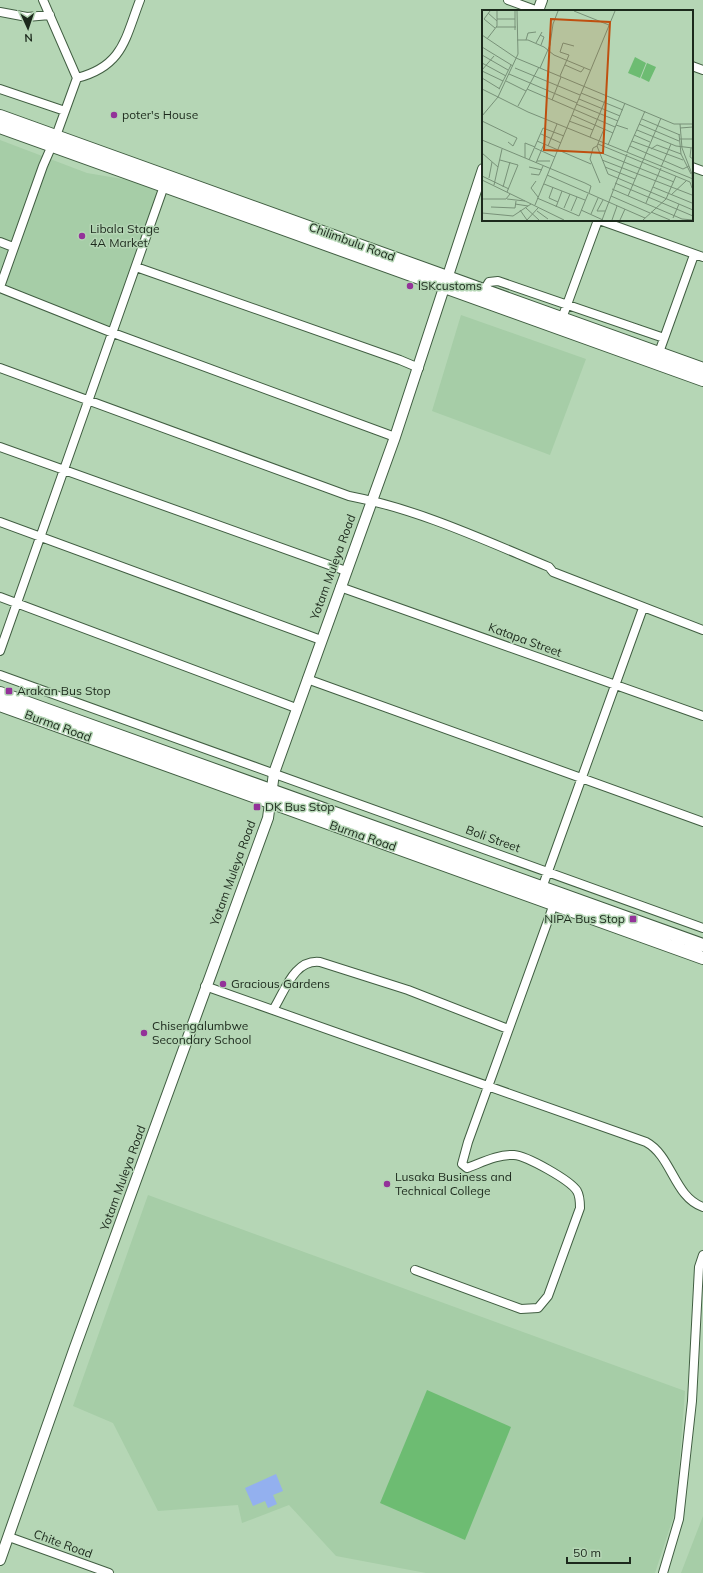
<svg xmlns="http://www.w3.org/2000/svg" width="703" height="1573" font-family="Mulish,sans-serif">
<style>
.built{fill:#a6cda7}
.green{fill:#6dbc72}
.water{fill:#93b0ef}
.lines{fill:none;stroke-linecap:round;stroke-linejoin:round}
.minor-casing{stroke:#415e42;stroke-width:10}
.tertiary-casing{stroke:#415e42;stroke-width:12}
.secondary-casing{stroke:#415e42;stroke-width:14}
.minor{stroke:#fff;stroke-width:8}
.tertiary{stroke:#fff;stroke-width:10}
.secondary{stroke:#fff;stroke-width:12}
.poi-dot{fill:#933299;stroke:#b5d6b5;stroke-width:1.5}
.labels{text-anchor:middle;stroke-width:3;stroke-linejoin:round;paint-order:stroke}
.poi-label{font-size:12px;fill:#1c291c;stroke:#b5d6b5;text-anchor:start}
.street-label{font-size:12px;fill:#1c291c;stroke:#b5d6b5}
.inset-road{fill:none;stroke:#789178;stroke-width:1}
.view{fill:#bf4f0f;fill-opacity:0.15;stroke:#bf4f0f;stroke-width:2}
.inset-edge{fill:none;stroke:#1c291c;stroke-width:2}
</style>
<rect width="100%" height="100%" fill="#b5d6b5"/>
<path class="built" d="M 0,140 L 87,173 L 164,186 L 113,333 L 0,288 Z
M 461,315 L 586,359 L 550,455 L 432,411 Z
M 148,1195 L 685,1391 L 676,1509 L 655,1573 L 426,1573 L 336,1556 L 289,1505 L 242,1523 L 238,1505 L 158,1511 L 113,1423 L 73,1406 Z
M 703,1516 L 703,1573 L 681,1573 Z"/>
<path class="green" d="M 427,1390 L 511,1427 L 465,1540 L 380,1503 Z"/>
<path class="water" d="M 276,1474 L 283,1491 L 273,1495 L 277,1504 L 268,1508 L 265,1501 L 253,1506 L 245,1488 Z"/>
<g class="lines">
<defs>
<path id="minor" d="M 508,0 L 538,11
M 0,12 L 27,17 L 50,15
M 692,66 L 703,70
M 77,78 C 123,66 125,39 140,0
M 0,89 L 65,111
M 692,167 L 703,171
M 599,220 L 703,257
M 0,242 L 13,247
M 136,267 L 400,360 L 419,368
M 0,287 L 43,166 L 56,136 L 77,78 L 43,0
M 0,288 L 113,333 L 395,437
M 484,290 L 489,282 L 498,281 L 664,338
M 561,321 L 598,220
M 657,358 L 694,255
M 0,368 L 349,496 C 418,509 484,540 549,567 L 553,572 L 703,630
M 0,447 L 346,571
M 0,522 L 321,640
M 340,587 L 703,716
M 0,597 L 296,708
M 0,651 L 164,186
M 0,675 L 703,928
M 307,679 L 703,822
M 542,888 L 643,608
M 205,986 L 646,1142 C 672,1156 674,1197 703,1207
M 273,1010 C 285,991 294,959 320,962 L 408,990 L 508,1029
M 415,1270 L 521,1309 L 538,1308 L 548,1296 L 580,1208 C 580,1202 580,1196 577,1191 C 570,1180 527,1156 514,1155 C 498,1154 481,1163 467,1168 L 462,1164 L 468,1142 L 555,901
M 9,1537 L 109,1573
M 663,1573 L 679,1519 L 692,1401 L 699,1267 L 703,1255"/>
<path id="tertiary" d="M 538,11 L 542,0
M 0,1560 L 74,1350 L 268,818 L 274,773 L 395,437 L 483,169"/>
<path id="secondary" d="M 0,116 L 703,369
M 0,127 L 703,380
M 0,693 L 703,945
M 0,705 L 703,958"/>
</defs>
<use href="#minor" class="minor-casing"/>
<use href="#tertiary" class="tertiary-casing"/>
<use href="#secondary" class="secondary-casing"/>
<use href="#minor" class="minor"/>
<use href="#tertiary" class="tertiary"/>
<use href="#secondary" class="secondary"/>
</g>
<g class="poi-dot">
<circle cx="114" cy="115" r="4"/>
<circle cx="82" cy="236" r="4"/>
<circle cx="410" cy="286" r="4"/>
<rect x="5" y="687" width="8" height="8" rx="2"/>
<rect x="253" y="803" width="8" height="8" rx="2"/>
<rect x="629" y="915" width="8" height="8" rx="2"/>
<circle cx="223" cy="984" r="4"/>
<circle cx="144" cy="1033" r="4"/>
<circle cx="387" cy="1184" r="4"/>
</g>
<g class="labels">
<g class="poi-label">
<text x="122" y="119">poter's House</text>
<text x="90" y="233">Libala Stage<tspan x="90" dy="14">4A Market</tspan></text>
<text x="418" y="290">lSKcustoms</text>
<text x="17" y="695">Arakan Bus Stop</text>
<text x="265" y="811">DK Bus Stop</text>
<text x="625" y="923" text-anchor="end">NIPA Bus Stop</text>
<text x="231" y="988">Gracious Gardens</text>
<text x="152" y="1030">Chisengalumbwe<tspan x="152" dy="14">Secondary School</tspan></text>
<text x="395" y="1181">Lusaka Business and<tspan x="395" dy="14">Technical College</tspan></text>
</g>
<g class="street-label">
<text transform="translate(352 242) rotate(20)" y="4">Chilimbulu Road</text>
<text transform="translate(333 567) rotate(-70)" y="4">Yotam Muleya Road</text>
<text transform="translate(525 640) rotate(20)" y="4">Katapa Street</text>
<text transform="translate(58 726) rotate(20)" y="4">Burma Road</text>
<text transform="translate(363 836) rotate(19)" y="4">Burma Road</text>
<text transform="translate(493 839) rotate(20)" y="4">Boli Street</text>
<text transform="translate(233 873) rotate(-70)" y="4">Yotam Muleya Road</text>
<text transform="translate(123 1178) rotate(-70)" y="4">Yotam Muleya Road</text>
<text transform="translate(63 1544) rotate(20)" y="4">Chite Road</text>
</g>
</g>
<g transform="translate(482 10)">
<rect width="211" height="211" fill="#b5d6b5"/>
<path d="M 153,47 L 164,53 L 158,68 L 146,63 ZM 165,53 L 174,57 L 167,72 L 159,68 Z" fill="#6dbc72"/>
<path class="inset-road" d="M 8,1 L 2,9 L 13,18M 33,1 L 33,20M 92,1 L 127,15M 6,3 L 15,11M 15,9 L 33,9M 14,17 L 34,17M 0,25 L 34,48 L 192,114 L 211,114M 58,25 L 62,27 L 59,35M 5,29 L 15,16 L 15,1M 35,30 L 46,30 L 62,37 L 72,45 L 108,60M 44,30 L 46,23 L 54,22M 54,33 L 60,22M 0,37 L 31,56M 0,45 L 26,60M 0,53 L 24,66M 83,55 L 99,62 L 102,58M 33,58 L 98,85M 58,58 L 68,35 L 71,14 L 76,1M 0,60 L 12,46M 0,61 L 21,71M 27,64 L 95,93M 78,66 L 87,45 L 78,42 L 81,33 L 92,36M 0,68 L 18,79M 24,71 L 44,81M 0,79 L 46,102 L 211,169M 17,79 L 29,55M 45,79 L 133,117M 99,83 L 141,100M 16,87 L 36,44 L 35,1M 97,89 L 138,106M 70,90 L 79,67M 94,94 L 136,111M 36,96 L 57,57M 90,105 L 131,123M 0,106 L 16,87M 160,109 L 198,125M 0,111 L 35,128 L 31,136 L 26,132M 87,111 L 111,120M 157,114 L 197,131M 198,114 L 200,138 L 210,164 L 211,199M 134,115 L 146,119M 198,118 L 211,117M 122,119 L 115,136 L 126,164 L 211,200M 155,120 L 194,136 L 211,138M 59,124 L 79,133M 197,124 L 199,144 L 209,164M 152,125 L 168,132M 108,127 L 125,86M 198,129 L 211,129M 0,130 L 103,173 L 109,176 L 107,183M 55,131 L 109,154M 150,131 L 201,150M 116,134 L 208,172 L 210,178M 126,135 L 143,93M 66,136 L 75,114M 115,136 L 111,138 L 108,149 L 118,173M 148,136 L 201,159 L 207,156M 53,138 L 73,147M 209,138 L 208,147 L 211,149M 169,139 L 175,135 L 199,144M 117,142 L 192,172M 145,142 L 163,101M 0,143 L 16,157M 43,148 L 43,133 L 53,137M 18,150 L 36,155 L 25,182M 47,150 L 61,118 L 82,126M 120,150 L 210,185M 55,151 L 68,151M 54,153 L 62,134M 47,157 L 60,160M 123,157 L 153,169M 179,157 L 189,134M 49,164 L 57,165 L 61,156M 65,165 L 163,208M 0,166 L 27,179M 7,168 L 10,152M 0,170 L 82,210M 54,171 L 49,178 L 56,187M 133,173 L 211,206M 62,174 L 103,190M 12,175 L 20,139M 21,177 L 28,152M 71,177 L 67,188 L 76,192M 171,177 L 210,193M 130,179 L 200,209 L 211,210M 189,185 L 204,171M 129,186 L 168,203M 146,186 L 179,108M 55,188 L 97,206 L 106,184M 0,189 L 24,189 L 28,184M 25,189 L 43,191M 121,190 L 115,201 L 123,201M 164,193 L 179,158M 33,194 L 46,196M 53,195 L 133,1M 9,197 L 33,198 L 34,191M 74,197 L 80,181M 44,198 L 57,210M 82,198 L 88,184M 38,200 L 45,210M 99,200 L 121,210M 55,201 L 66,209M 89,201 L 95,187M 169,202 L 188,210M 0,203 L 31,206 L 49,194M 109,204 L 116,188M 191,208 L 197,194M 45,210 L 56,198M 120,210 L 145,144M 130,210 L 135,196M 138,210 L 143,199M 161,210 L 184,189 L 194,166"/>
<path class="view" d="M 69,9 L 128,12 L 121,143 L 62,140 Z"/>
<rect width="211" height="211" class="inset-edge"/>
</g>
<g transform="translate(28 28) rotate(177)" stroke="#b5d6b5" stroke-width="3" paint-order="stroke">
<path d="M0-3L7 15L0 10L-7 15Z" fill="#1c291c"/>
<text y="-6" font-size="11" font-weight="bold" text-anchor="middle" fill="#1c291c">N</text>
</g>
<path d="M567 1557v6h63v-6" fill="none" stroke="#1c291c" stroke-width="2"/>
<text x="573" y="1557" font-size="12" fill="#1c291c" stroke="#b5d6b5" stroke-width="3" paint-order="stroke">50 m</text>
</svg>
